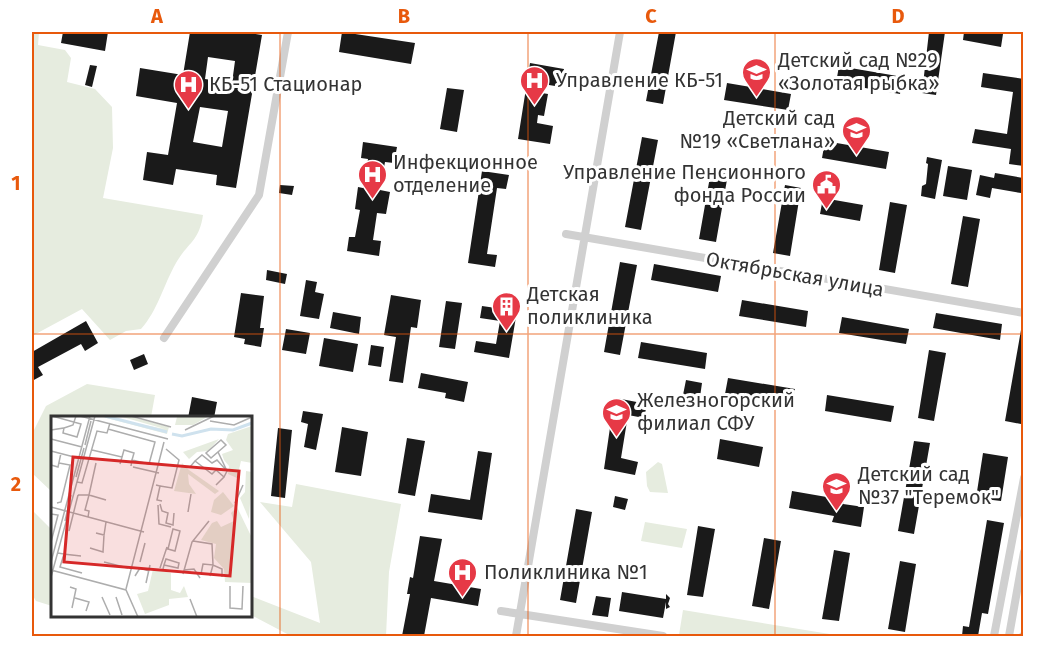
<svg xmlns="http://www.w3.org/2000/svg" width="1055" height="668" font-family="'Fira Sans',sans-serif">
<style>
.green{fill:#e6ecdf}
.building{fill:#1a1a1a;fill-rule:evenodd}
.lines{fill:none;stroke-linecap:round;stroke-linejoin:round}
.minor{stroke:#d0d0d0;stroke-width:8}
.grid{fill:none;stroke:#e8590c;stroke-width:1.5;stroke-opacity:0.55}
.labels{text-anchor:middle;stroke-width:6;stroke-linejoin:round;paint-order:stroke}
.poi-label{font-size:20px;fill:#333;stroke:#fff;text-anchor:start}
.street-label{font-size:20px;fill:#333;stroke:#fff}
.inset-river{fill:none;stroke:#cfe2ee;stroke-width:3}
.inset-road{fill:none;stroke:#adadad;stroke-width:1.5}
.view{fill:#d62828;fill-opacity:0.15;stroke:#d62828;stroke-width:3}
.inset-edge{fill:none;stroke:#333;stroke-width:3}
.neatline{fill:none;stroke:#e8590c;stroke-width:2}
.grid-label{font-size:20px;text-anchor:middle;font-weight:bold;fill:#e8590c}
</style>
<rect width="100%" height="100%" fill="#fff"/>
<path class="green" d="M 32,32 L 39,32 L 38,45 L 65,50 L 71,58 L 67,82 L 95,89 L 112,107 L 113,148 L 103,198 L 203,215 C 199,242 188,242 176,263 C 163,286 158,310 141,329 L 126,331 L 110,340 L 82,309 L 32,336 Z
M 87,384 L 155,395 L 151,417 L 52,418 L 52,492 L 32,473 L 32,434 L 46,406 Z
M 658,462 L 662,464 L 668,493 L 650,492 L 647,486 L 646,472 Z
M 296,484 L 401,504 L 389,572 L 386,636 L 291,636 L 251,615 L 251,596 L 320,623 L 311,562 L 260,502 L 292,507 Z
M 32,510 L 52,530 L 52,606 L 36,601 L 32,594 Z
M 645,522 L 687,529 L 682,548 L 641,541 Z
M 683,610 L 842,636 L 689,636 L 679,635 Z"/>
<path class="building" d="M 63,32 L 108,32 L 105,51 L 61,43 Z
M 190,32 L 243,32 L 262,35 L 236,188 L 216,185 L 217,175 L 176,169 L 173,185 L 143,180 L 147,152 L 168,155 L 177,103 L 136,96 L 140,68 L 183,75 ZM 208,57 L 235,61 L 232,83 L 205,79 ZM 200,107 L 228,111 L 222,147 L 193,142 Z
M 342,32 L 415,43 L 411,64 L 339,52 Z
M 659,32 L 676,32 L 663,104 L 646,101 Z
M 929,32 L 945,32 L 936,95 L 922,93 Z
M 964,32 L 985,32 L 1003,34 L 1001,47 L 963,40 Z
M 530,63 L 564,69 L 561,87 L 543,84 L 542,93 L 548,94 L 544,116 L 538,115 L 537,123 L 553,126 L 550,144 L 518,139 Z
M 90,65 L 97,66 L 92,87 L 85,85 Z
M 839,66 L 903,77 L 900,94 L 836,83 Z
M 983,73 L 1024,79 L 1024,166 L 1009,164 L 1011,149 L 972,143 L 975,129 L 1007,134 L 1013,92 L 981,87 Z
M 727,83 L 791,94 L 788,110 L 724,100 Z
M 447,88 L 464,90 L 457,132 L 440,129 Z
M 642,137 L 658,140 L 641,230 L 625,227 Z
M 825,141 L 889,152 L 886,169 L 822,158 Z
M 363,142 L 397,147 L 394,163 L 385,162 L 380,190 L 390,192 L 386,214 L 377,213 L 373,240 L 381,241 L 379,256 L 347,251 L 349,237 L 355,237 L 360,210 L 355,209 L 358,187 L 363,188 L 368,159 L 361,158 Z
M 927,157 L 942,160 L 935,199 L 921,196 L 922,186 L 926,184 L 928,164 L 926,163 Z
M 948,166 L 972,170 L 967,200 L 943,196 Z
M 482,171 L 509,175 L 506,189 L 497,188 L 487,254 L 497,255 L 495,267 L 468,263 Z
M 711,171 L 728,174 L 716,242 L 699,239 Z
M 995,173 L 1023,178 L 1021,193 L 992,188 L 990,198 L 976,195 L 980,175 L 994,178 Z
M 280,185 L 294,186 L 292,195 L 279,193 Z
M 785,185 L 801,188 L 790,256 L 773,253 Z
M 823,198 L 863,205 L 860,221 L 820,214 Z
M 890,202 L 907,205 L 895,273 L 879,270 Z
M 963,216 L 980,219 L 968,287 L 951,284 Z
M 620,262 L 637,265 L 620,355 L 604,352 Z
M 654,264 L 721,276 L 718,292 L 651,280 Z
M 267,270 L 287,274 L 285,284 L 266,280 Z
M 306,280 L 317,282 L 315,292 L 324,294 L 319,319 L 300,316 Z
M 241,293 L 264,296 L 260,328 L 264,328 L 261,347 L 244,344 L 245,339 L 234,337 Z
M 391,295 L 421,300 L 417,328 L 411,327 L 403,383 L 389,381 L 396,337 L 384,335 Z
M 742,300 L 808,311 L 806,327 L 739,316 Z
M 446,301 L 462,303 L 455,349 L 439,347 Z
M 482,306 L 517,311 L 509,358 L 474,352 L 476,341 L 496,344 L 500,321 L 480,318 Z
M 333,312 L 361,317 L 359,334 L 330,328 Z
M 936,313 L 1002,324 L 1000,340 L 933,328 Z
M 842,317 L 909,329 L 906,344 L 839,333 Z
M 86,321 L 98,343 L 85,351 L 81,344 L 38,367 L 43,375 L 32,381 L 32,352 Z
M 286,329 L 310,333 L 306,354 L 282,350 Z
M 1021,330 L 1024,330 L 1024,409 L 1021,424 L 1005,421 Z
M 324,338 L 358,344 L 353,372 L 319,366 Z
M 641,342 L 707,353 L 705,369 L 638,358 Z
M 371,345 L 384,347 L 381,367 L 368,365 Z
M 929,350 L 946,353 L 934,421 L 918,418 Z
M 144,354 L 148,364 L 134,370 L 130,360 Z
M 421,373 L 468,382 L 464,402 L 445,398 L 446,393 L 418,388 Z
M 728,378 L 795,389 L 792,405 L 725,394 Z
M 686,380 L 702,383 L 700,397 L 683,395 Z
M 827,395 L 894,406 L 891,422 L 825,411 Z
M 192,397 L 217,402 L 214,418 L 188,418 Z
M 616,398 L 647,404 L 644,418 L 628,415 L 621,458 L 638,462 L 635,475 L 604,469 L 613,407 L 614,407 Z
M 303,411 L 323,414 L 316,450 L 304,447 L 308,424 L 301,422 Z
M 342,427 L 368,432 L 361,476 L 335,472 Z
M 278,428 L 292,430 L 285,498 L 271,496 Z
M 407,438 L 425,441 L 415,496 L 398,493 Z
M 720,439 L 763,447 L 759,467 L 717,459 Z
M 914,441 L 930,443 L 914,534 L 898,531 Z
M 478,451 L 492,453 L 482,520 L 428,512 L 431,494 L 470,500 Z
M 983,453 L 1008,457 L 1001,501 L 976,498 Z
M 792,491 L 844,500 L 843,504 L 864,507 L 861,527 L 832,522 L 834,516 L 789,508 Z
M 615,496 L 628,499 L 625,510 L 613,507 Z
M 576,509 L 592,512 L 576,603 L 560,600 Z
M 987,520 L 1004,523 L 988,614 L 982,613 L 978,636 L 962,636 L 963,626 L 969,627 Z
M 698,526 L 715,529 L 703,597 L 687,595 Z
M 420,536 L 442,539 L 434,581 L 481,589 L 478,606 L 431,598 L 424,636 L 402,636 L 410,594 L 407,594 L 410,577 L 413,578 Z
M 764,538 L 781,541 L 769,609 L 752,606 Z
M 834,550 L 850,553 L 839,621 L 822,619 Z
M 900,561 L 916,564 L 905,632 L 888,629 Z
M 622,592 L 666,599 L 666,594 L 670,598 L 668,604 L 670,607 L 666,609 L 666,602 L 663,618 L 619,611 Z
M 596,596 L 611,598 L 608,617 L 592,615 Z"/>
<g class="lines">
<path class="minor" d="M 566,234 L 1024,313
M 164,338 L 259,195 L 288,32
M 501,611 L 663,636
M 516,636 L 620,32
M 994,636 L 1024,478
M 1009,636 L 1024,552
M 1023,636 L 1024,636"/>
</g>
<path class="grid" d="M 280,32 L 280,636M 528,32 L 528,636M 775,32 L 775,636M 32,334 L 1024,334"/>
<defs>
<symbol id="school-pin" viewBox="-11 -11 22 30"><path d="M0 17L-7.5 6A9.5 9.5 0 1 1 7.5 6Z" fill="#e63946" stroke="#fff"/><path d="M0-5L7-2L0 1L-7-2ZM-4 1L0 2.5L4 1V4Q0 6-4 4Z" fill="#fff"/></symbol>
<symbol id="hospital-pin" viewBox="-11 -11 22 30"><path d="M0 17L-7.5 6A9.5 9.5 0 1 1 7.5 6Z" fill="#e63946" stroke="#fff"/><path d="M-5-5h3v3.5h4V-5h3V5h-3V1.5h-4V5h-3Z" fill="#fff"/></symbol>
<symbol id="civic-pin" viewBox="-11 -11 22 30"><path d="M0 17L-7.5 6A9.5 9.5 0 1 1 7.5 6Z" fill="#e63946" stroke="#fff"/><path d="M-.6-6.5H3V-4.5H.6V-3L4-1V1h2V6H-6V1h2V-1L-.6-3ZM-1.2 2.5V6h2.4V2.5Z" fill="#fff"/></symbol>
<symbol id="building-pin" viewBox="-11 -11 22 30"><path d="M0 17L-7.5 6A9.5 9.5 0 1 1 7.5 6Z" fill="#e63946" stroke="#fff"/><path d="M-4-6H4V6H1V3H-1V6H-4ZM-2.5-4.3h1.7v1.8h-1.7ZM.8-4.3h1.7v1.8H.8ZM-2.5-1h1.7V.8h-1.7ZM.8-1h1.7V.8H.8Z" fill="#fff"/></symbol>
<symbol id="university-pin" viewBox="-11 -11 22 30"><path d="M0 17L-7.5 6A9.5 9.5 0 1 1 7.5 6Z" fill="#e63946" stroke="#fff"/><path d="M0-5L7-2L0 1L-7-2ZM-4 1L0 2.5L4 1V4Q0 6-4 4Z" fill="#fff"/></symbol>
</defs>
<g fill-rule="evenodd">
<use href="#school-pin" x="740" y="56" width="33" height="45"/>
<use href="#hospital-pin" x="518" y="64" width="33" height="45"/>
<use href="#hospital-pin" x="172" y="68" width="33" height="45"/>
<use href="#school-pin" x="840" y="114" width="33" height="45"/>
<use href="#hospital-pin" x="356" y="158" width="33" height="45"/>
<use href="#civic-pin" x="810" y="168" width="33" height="45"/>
<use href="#building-pin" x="490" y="290" width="33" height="45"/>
<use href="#university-pin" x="600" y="396" width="33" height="45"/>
<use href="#school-pin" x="820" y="470" width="33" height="45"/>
<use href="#hospital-pin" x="446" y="556" width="33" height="45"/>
</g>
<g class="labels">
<g class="poi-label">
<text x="778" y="67">Детский сад №29<tspan x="778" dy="23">«Золотая рыбка»</tspan></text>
<text x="556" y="87">Управление КБ-51</text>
<text x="209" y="91">КБ-51 Стационар</text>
<text x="835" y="125" text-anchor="end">Детский сад<tspan x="835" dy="23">№19 «Светлана»</tspan></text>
<text x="393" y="169">Инфекционное<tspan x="393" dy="23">отделение</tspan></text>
<text x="806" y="179" text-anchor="end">Управление Пенсионного<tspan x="806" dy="23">фонда России</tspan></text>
<text x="527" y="301">Детская<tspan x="527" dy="23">поликлиника</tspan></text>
<text x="637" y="407">Железногорский<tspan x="637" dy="23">филиал СФУ</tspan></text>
<text x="858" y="481">Детский сад<tspan x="858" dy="23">№37 "Теремок"</tspan></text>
<text x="484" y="579">Поликлиника №1</text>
</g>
<g class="street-label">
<text transform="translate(795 274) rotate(10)" y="7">Октябрьская улица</text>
</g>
</g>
<g transform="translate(51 416)">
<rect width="201" height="201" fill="#fff"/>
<path d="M 48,0 L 114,13 L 68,0 L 77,0 L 118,11 L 116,18 ZM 134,0 L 158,0 L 142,9 L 124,9 L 126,1 ZM 201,10 L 201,47 L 190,45 L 186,62 L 177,58 L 178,50 L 173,44 L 171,38 L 182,34 L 175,24 L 177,18 ZM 168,23 L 157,35 L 146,36 L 138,43 L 132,36 ZM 131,47 L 138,54 L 168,75 L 164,78 L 137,58 L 138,68 L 145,78 L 123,75 ZM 195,55 L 201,56 L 198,103 L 189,82 L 194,76 ZM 172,76 L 183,90 L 170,99 L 160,96 L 163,84 ZM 186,91 L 201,122 L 201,167 L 174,166 L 173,153 L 163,142 L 165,128 L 150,124 L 161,107 L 166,105 L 170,111 L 183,105 L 180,97 ZM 102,153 L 120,157 L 120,174 L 129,177 L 133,170 L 137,181 L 118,183 L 118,189 L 94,198 L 86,178 L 97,175 Z" fill="#e6ecdf"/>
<path class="inset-river" d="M 54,0 L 116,16M 121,18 L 131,20 L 160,13 L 182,14 L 201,7"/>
<path class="inset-road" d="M 29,0 L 117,23M 80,0 L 120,11M 159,5 L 183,9 L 201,1M 13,12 L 22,9 L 25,0M 57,13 L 104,26 L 98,48 L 81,44 L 80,50M 0,14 L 13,12 L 12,17 L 26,21 L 30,8 L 1,0M 134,14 L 163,0M 0,23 L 31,31M 34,29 L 40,5M 41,34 L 71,41 L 69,48M 0,35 L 27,42M 167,36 L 175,29 L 170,24 L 155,37 L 160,42 L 167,36 L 176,55M 71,41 L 73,34 L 83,37 L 81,44M 144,45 L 151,39 L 161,47 L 166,44 L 176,55 L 173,61M 0,49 L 7,51 L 10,37M 82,51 L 108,57M 139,51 L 144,45 L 161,58 L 165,54 L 173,61 L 165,69M 25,61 L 33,32M 26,66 L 31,67 L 46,15 L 56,17 L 59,7M 105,69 L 109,70 L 106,84 L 111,85M 109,70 L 121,72 L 128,44 L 115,33M 27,79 L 38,79 L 45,47M 6,87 L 10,86 L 19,49 L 8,47M 184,87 L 192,69M 109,88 L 111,95 L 117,97 L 115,107 L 122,109 L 123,97M 107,89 L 108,108 L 120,111M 0,91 L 93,116M 137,96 L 140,78M 0,98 L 7,99 L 0,126M 37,101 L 38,95 L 34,94 L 38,79 L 55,84M 14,105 L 20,79M 18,115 L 27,79M 45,117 L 53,119 L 55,106M 142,125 L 161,128 L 162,149 L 152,148 L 150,158M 39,132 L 52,136 L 53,119M 115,132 L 117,133 L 124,135 L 129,115 L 122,113 L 117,133M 7,137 L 13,138 L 9,151 L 31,157M 12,138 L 30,140M 0,146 L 39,0M 53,146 L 77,152M 89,146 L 94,127M 109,152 L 116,131M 112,153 L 113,149 L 115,143 L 128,147 L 127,152 L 113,149M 0,154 L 75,174 L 87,201M 133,154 L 143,153 L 149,162M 132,158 L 141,126 L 158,105M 84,160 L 89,152 L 98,155M 159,160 L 162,149 L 171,153 L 171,161M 0,161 L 44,0M 95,167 L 99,149M 179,170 L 179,192 L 191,193 L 192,170M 19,171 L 25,173 L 21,192M 75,173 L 113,26M 51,181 L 59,199M 65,181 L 71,199M 24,182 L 38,186 L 35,195M 139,183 L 146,201"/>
<path class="view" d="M 22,41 L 188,55 L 179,160 L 13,146 Z"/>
<rect width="201" height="201" class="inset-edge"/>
</g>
<rect width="1055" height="668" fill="none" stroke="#ffffff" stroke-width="66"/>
<rect x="33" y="33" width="989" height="602" class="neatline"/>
<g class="grid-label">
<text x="157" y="23">A</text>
<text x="404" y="23">B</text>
<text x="651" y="23">C</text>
<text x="898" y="23">D</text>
<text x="16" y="190">1</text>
<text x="16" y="491">2</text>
</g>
</svg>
